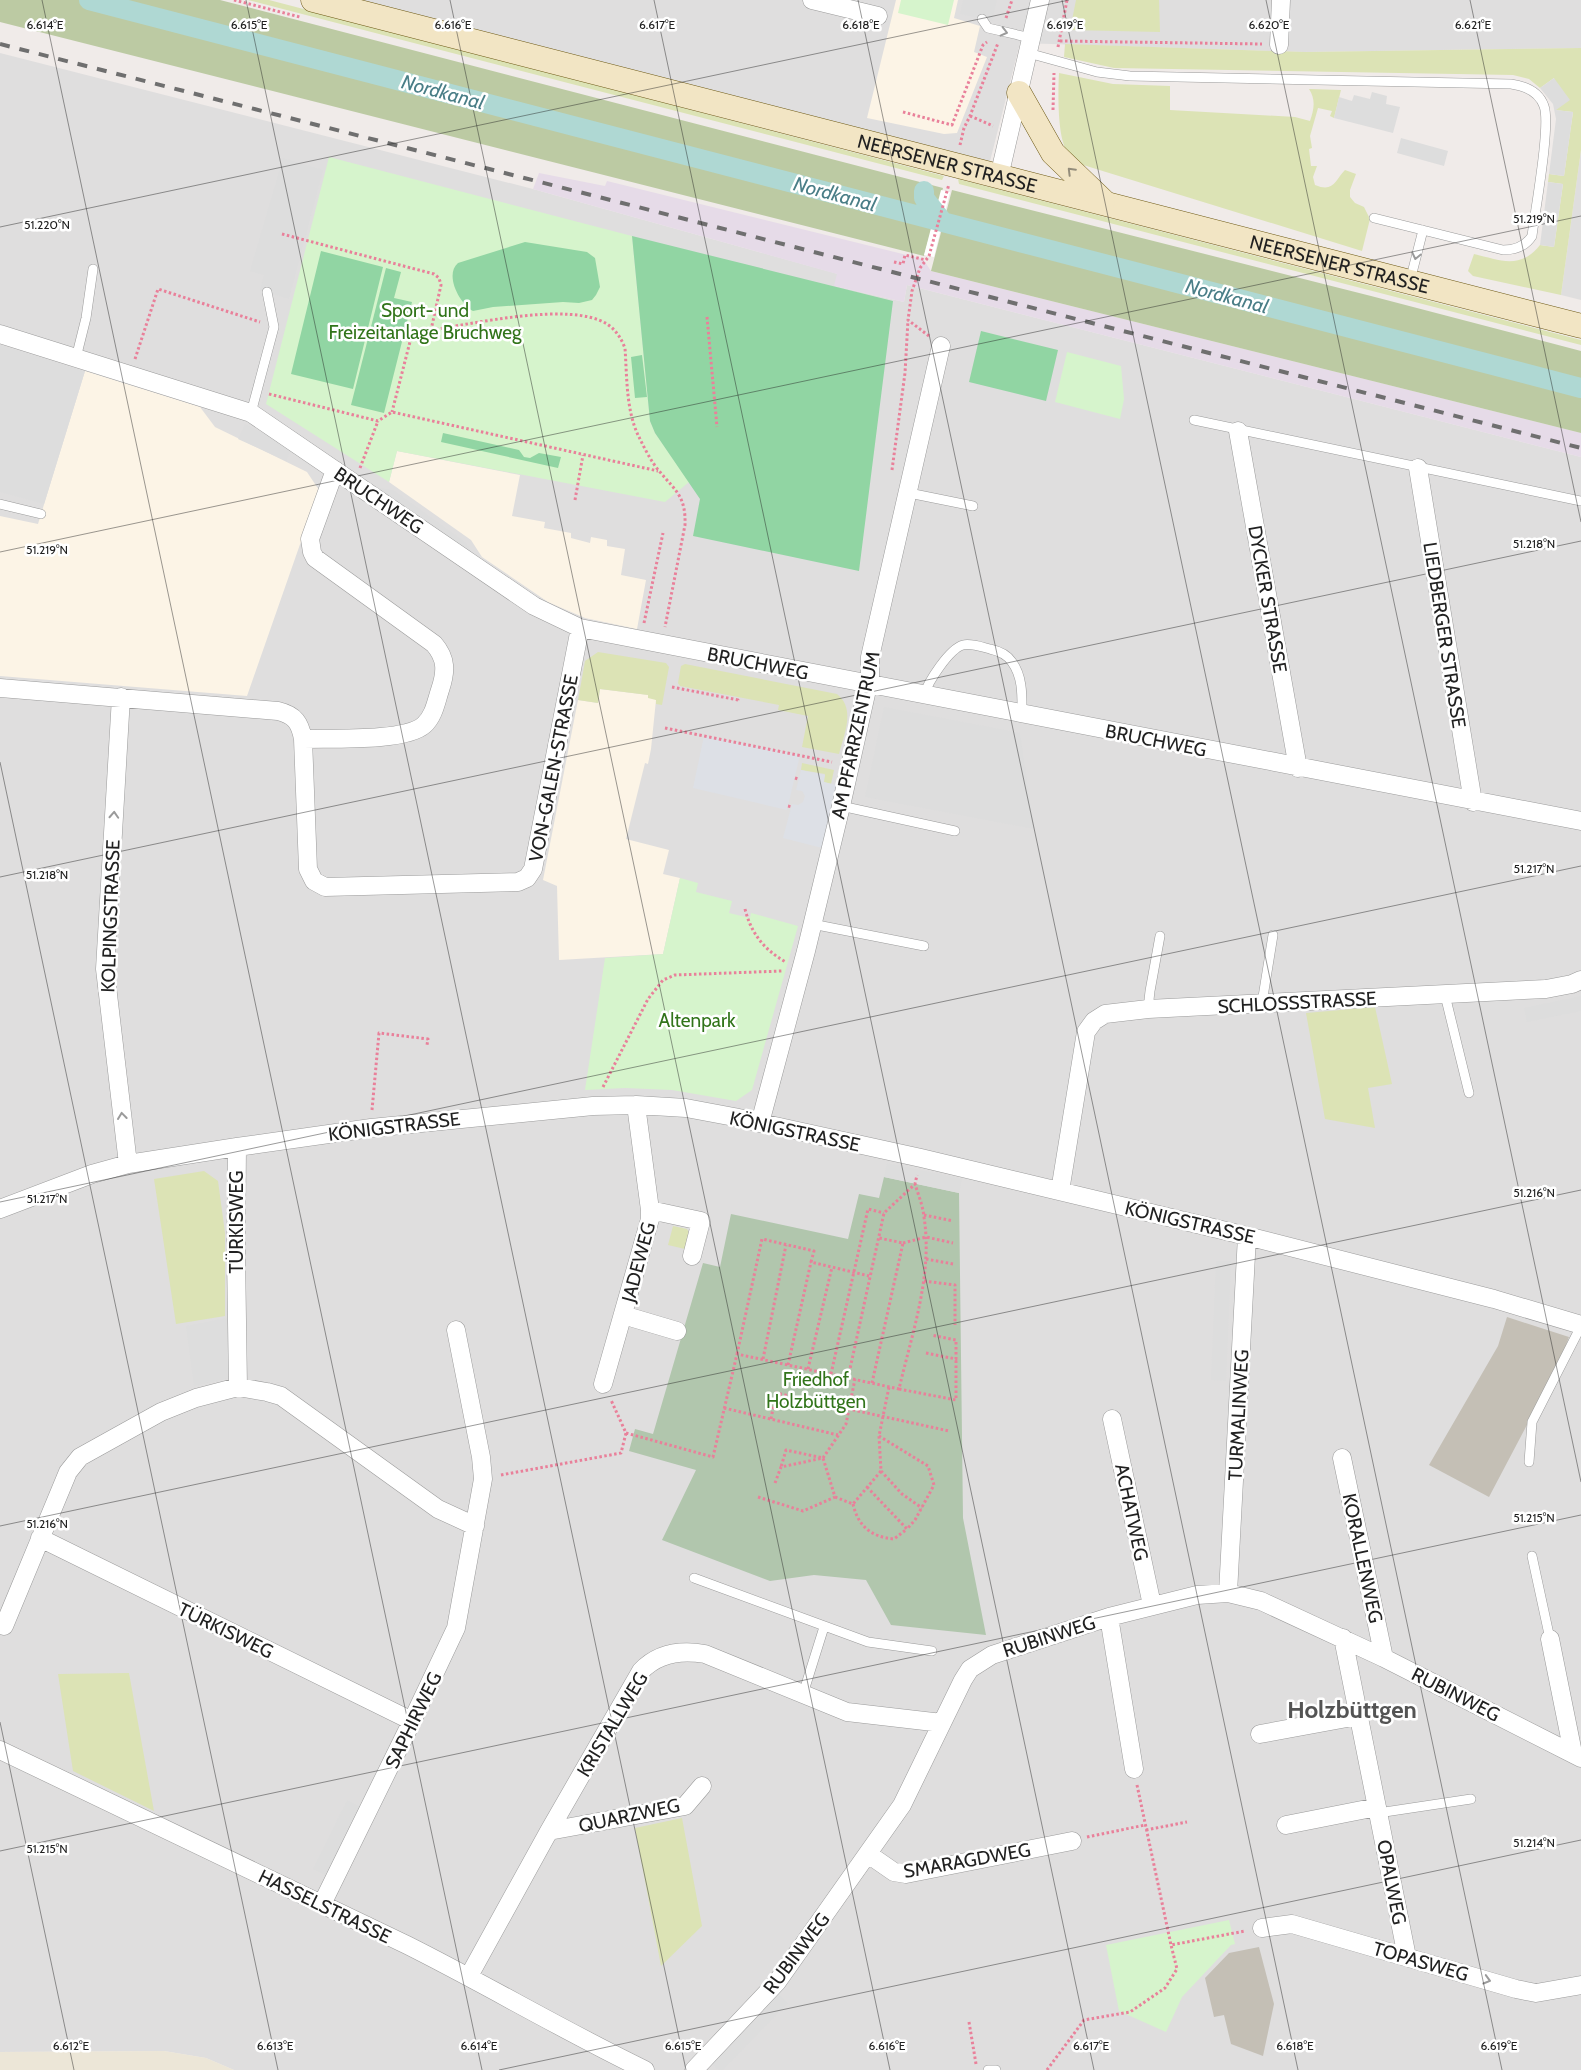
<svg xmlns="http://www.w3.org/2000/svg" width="1581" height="2070" font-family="Cabin,sans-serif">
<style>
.residential{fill:#dfdede}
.industrial{fill:#e6dbe8}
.education{fill:#fcf4e6}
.construction{fill:#c4bfb5}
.farmland{fill:#ece6d7}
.grass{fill:#dce3b5}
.forest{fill:#bccaa3}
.cemetery{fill:#b1c6ad}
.park{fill:#d6f4cc}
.pitch{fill:#91d5a3}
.parking{fill:#ddd}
.plaza{fill:#dde0e6}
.pier{fill:#fff}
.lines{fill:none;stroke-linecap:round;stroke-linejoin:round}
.canal{stroke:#afd8d3;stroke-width:20}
.lane-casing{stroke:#9b9b9b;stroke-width:10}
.street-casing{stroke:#9b9b9b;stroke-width:19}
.secondary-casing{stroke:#6c5813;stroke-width:25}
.path{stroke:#e9809a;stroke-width:3;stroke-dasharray:2.5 2.5;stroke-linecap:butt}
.lane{stroke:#fff;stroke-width:9}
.street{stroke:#fff;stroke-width:18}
.secondary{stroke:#f2e5c4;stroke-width:24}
.rail{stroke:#6f6f6f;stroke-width:4;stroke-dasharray:10 10;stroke-linecap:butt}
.oneway{stroke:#9b9b9b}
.oneway2{stroke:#948d7b}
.ticks{fill:none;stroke:#212121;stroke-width:1;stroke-opacity:0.45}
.labels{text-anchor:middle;stroke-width:5;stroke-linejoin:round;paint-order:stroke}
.street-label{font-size:19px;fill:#212121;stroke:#fff}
.park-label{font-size:19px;fill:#31741a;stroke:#fff}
.water-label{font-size:20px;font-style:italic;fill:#4a7e87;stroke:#fff}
.district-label{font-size:24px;font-weight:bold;fill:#545454;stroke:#fff}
.ticks-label{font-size:12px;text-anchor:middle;fill:#212121;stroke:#fff;stroke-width:5;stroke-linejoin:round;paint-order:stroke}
</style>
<rect width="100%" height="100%" fill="#f0ebe9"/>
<path class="residential" d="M 323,0 L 1581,0 L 1581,48 L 1304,52 L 1020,43 L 987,173 Z
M 0,53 L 533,189 L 838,274 L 835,286 L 904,302 L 907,285 L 927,290 L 1581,457 L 1581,2070 L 234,2070 L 206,2058 L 164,2051 L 0,2052 Z
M 1581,150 L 1581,300 L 1561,295 Z"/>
<path class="industrial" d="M 539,173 L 605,186 L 607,181 L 923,259 L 931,271 L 1581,433 L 1581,457 L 927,290 L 907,285 L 904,302 L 834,286 L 837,274 L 533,189 Z"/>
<path class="education" d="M 896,0 L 958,0 L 954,18 L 980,26 L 974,52 L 987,57 L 957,133 L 944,134 L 867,118 Z
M 85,371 L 200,407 L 215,427 L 307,472 L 319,490 L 247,696 L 0,676 L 0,516 L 38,524 Z
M 397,451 L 520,475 L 512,516 L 545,522 L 544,528 L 571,533 L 571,538 L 590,543 L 591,537 L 607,540 L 607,546 L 625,549 L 621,575 L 646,580 L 637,629 L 585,618 L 548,602 L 482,557 L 471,540 L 389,482 Z
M 600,689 L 649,695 L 656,700 L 651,749 L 648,764 L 645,763 L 626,839 L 669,850 L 663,874 L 680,878 L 663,954 L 559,960 L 557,886 L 543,880 L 578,700 L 598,703 Z"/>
<path class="construction" d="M 1507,1317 L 1569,1337 L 1559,1364 L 1489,1497 L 1429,1465 L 1498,1346 Z
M 1259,1947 L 1274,2004 L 1263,2056 L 1231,2044 L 1224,2015 L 1214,2017 L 1205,1978 L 1229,1953 Z"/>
<path class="farmland" d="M 164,2051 L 206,2058 L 234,2070 L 0,2070 L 0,2052 Z"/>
<path class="grass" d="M 248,0 L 269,0 L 944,176 L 942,180 Z
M 1076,0 L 1159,0 L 1160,32 L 1070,30 Z
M 1065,44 L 1305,52 L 1581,48 L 1581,150 L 1561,295 L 1473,276 L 1468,271 L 1474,254 C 1500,260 1520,270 1540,245 L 1554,247 L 1563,184 L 1548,182 L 1549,174 L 1564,176 L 1573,112 L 1555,110 L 1554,78 L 1540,88 L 1529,79 L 1513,75 L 1114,68 L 1064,57 Z
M 1059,73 L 1113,84 L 1170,86 L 1170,110 L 1295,117 L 1310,121 C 1314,109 1316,100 1309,89 L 1341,90 L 1334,118 L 1330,116 L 1332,111 L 1318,108 L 1310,136 L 1312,148 L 1309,149 L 1311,166 L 1317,166 L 1313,177 L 1315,185 C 1334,193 1335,180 1345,170 L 1356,174 L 1350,190 L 1350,197 L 1355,203 L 1364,207 L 1370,219 L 1362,251 L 1080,164 C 1076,161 1071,157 1068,153 C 1057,139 1058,91 1059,73 Z
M 958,179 L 1581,340 L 1581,345 L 959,184 Z
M 598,652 L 666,663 L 669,667 L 662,705 L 656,704 L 656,700 L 648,698 L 648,695 L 600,689 L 598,703 L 578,700 L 585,661 Z
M 685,664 L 837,694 C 856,709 844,734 839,754 L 802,747 L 808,716 L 778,710 L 779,705 L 680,686 L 678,683 L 681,666 Z
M 802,763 L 834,770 L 831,784 L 823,782 L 825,774 L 801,770 Z
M 1375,1007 L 1392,1084 L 1368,1088 L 1375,1128 L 1325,1119 L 1306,1013 Z
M 204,1171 L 218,1181 L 225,1233 L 225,1316 L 176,1324 L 154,1179 Z
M 673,1226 L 687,1229 L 690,1234 L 685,1249 L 668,1245 Z
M 129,1673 L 154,1811 L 73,1771 L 58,1674 Z
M 682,1818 L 702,1926 L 661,1966 L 635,1828 Z"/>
<path class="forest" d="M 0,0 L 220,0 L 943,188 L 924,256 L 0,22 Z
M 952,190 L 1371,296 L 1581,351 L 1581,433 L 931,271 Z"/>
<path class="cemetery" d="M 884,1177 L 959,1193 L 963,1518 L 986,1635 L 891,1625 L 866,1580 L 814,1575 L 770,1581 L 662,1540 L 696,1470 L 629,1451 L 635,1429 L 653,1434 L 703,1263 L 720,1267 L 731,1214 L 848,1239 L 859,1194 L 879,1198 Z"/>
<path class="park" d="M 901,0 L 954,0 L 948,25 L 898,13 Z
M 329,157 L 632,236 L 650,421 L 655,433 L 689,482 L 665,502 L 397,451 L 389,482 L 266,404 Z
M 1067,352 L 1121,366 L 1124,399 L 1120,419 L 1055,402 Z
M 680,878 L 698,883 L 696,892 L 732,901 L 729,913 L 750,918 L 751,913 L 798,926 L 752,1090 L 736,1101 L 672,1090 L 625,1088 L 585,1090 L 605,958 L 663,954 Z
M 1229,1920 L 1235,1944 L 1231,1945 L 1182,1997 L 1166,2032 L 1119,2011 L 1106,1945 Z"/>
<path class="pitch" d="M 632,236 L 893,301 L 859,571 L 693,536 L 700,499 L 655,433 L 650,421 Z
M 525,242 L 587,252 L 595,258 L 600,287 L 596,295 L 592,300 L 579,303 L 563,302 L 493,307 L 473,311 C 460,304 444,275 458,263 Z
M 321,251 L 383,267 L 353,389 L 291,374 Z
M 386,268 L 401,272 L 394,298 L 412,302 L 384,413 L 351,405 Z
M 981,331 L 1058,350 L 1046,401 L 969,382 Z
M 642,355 L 647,397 L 635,398 L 631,357 Z
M 443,433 L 519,450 L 524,457 L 530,458 L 539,453 L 561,457 L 558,468 L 441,442 Z"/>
<path class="parking" d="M 963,0 L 997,0 L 992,21 L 960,14 Z
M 1554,78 L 1570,100 L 1556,110 L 1573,112 L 1564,176 L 1549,174 L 1556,119 L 1553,104 L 1540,88 Z
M 1372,92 L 1387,96 L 1386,104 L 1400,107 L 1393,133 L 1334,118 L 1339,97 L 1352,101 L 1354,95 L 1370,99 Z
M 1401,138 L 1448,151 L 1444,166 L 1397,153 Z
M 283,158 L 323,170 L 289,299 L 260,290 L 264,275 L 250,271 Z
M 1548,182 L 1563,184 L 1554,247 L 1540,245 Z
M 0,345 L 85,371 L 44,504 L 0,492 Z
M 245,424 L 292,448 L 286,461 L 238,439 Z
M 375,487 L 393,490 L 465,542 L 478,561 Z
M 884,707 L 1020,733 L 1034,829 L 865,797 Z
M 1581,996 L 1581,1011 L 1527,1022 L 1524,1008 Z
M 887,1163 L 962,1179 L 959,1193 L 884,1177 Z
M 1216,1261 L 1231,1261 L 1226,1381 L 1211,1380 Z
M 227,1318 L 230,1378 L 194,1386 L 186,1326 Z
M 347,1800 L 361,1807 L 327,1876 L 313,1869 Z
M 776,1991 L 788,2003 L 723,2070 L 719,2070 L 710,2062 Z"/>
<path class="plaza" d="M 704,736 L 800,755 L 787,810 L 693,788 Z
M 801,770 L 825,775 L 824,782 L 845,787 L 830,850 L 783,838 L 792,804 L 798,805 L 803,802 L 805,796 L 802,791 L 796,790 Z"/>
<path class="pier" d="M 941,190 L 950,192 L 934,257 L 924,255 Z"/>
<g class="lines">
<path class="canal" d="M 89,0 L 1581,388
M 924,191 L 924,198 L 943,222"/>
<defs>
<path id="lane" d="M 982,19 L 988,28 L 1031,38
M 1028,53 L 1097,72 L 1130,76 L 1511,84 C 1526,86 1539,92 1544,106 C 1551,125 1535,211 1532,236 C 1525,247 1515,250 1503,250 L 1374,218
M 1410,281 L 1423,230
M 76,358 L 86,318 L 93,269
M 251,413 L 274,327 L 267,292
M 1194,420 L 1581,501
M 909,493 L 973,506
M 0,504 L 41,514
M 924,695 C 928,682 949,649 963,645 C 971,643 982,647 990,649 C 999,651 1007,654 1012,662 C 1023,677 1022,696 1022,714
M 841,806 L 955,831
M 812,924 L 924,946
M 1445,995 L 1469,1093
M 1262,1003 L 1273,935
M 1148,1009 L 1150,991 L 1160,936
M 1529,1462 L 1532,1422 L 1581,1326
M 1532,1556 L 1550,1639
M 694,1578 L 868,1642 L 932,1651
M 803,1694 L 824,1627
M 1378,1813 L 1471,1799
M 988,2070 L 996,2070"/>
<path id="street" d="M 812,0 L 878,16
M 1279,45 L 1281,0
M 999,177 L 1040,0
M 0,334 L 251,413 L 534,606 L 580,628 L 1581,821
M 1238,431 L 1298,768
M 1418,468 L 1473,802
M 0,688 L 278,711 C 295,715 300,723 303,739 C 330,738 405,742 424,725 C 434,716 436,702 440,690 C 446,672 447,659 434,644 L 315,558 L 312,552 L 310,539 L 335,470
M 121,697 L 105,969 L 128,1164
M 303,739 L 308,869 L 314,881 L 325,887 L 518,882 L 527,878 L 533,869 L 580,628
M 760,1123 L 806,951 L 841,806 L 870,676 L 870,657 L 941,346
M 237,1147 L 236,1255 L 238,1387
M 1060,1191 L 1086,1032 L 1094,1021 L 1105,1014 L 1148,1009 L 1546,989 L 1572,984 L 1581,980
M 0,1209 L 92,1174 L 128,1164 L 237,1147 L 371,1128 L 593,1106 L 636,1105 L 686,1108 L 734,1117 L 921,1158 L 1247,1236 L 1494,1299 L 1581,1325
M 650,1210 L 701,1221 L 692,1256
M 623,1315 L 677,1331
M 603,1384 L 650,1219 L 650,1210 L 636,1105
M 1112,1419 L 1152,1605
M 1342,1458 L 1384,1658
M 40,1538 L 412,1721
M 1228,1593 L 1247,1236
M 1109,1617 L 1134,1769
M 4,1626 L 68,1472 L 80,1457 L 161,1412 L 196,1398 L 238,1387 L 267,1392 L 281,1396 L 438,1509 L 475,1526
M 1343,1638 L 1407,1957
M 1550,1639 L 1573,1753
M 1260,1734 L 1358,1716
M 0,1750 L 407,1945 C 487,1985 564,2031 645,2070
M 1286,1825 L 1377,1807
M 549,1831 L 685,1806 L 702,1786
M 868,1854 L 894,1872 L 906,1874 L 1072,1841
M 322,1904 L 412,1721 L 456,1628 L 483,1479 L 481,1457 L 456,1330
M 1262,1928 L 1292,1924 L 1516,1989 L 1536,1993 L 1581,1985
M 469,1976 L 549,1831 L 641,1671 C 658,1653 682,1650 705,1654 L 847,1712 L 942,1723
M 694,2070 L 777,1982 L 902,1805 L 963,1680 L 970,1669 L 992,1655 L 1109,1617 L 1197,1595 L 1228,1593 L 1261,1601 L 1384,1658 L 1581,1758"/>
<g id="secondary">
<path id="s1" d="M 313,0 L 1581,326"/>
<path d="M 1019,93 L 1053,153 L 1103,201"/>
</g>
</defs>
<use href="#lane" class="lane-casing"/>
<use href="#street" class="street-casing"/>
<use href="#secondary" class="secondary-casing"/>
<path class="path" d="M 234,0 L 300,17
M 1006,18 L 1012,0
M 1060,41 L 1262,44
M 1058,47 L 1067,0
M 1053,110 L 1054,73
M 903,112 L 952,125 L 983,45 L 987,42
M 970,116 L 993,126
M 960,145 L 964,128 L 970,116 L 998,43
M 282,234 L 434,274 L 439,278 L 441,285 L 431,330 L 412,334 L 392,412
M 894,262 L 903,264 L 905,255 L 926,260
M 707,317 L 717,427
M 431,330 C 474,324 570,301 607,324 C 616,330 621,338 625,348 C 627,377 626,409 638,435 C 644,447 651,462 660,472 C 676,491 686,497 685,525 L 665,627
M 929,336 L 908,320 L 912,291 L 920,268 L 929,256 L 949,184
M 135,359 L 158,289 L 260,322
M 269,394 L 378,421 L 392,412 L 658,471
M 360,468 L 378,421
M 892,470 L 905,373 L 908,320
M 575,500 L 583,455
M 644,623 L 663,533
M 672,687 L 738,700 L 738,702
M 665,728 L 832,762
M 795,778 L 798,779
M 788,806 L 792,807
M 745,909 C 751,933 764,950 786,962
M 603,1087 L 648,999 L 663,980 L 675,975 L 782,971
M 372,1110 L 379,1033 L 428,1039 L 427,1045
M 924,1215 L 953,1221
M 903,1243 L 926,1237 L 953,1243
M 926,1259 L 953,1264
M 924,1281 L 955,1285 L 955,1325
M 926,1353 L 956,1359 L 956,1340 L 931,1335
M 737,1354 L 762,1239 L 814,1251 L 811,1262 L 869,1276
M 763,1359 L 786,1245
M 788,1365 L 811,1262
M 808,1369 L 832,1267
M 831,1374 L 868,1209 L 884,1213
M 848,1378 L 899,1389 C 912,1333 933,1275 924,1217 C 923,1206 918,1194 915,1184
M 872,1383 L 903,1243 L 879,1238
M 899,1389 L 956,1400 L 956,1359
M 724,1408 L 838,1435
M 771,1419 L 776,1393 L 949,1431
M 626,1433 L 713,1457 L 737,1354 L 848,1378 L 884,1213 L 915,1184 L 917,1175
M 881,1471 L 902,1494 L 922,1508
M 501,1475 L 621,1453 L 626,1433 L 611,1400
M 775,1483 L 781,1467 L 823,1458 L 846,1424 L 855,1379
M 867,1487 L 907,1529 L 915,1520 L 934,1485 L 928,1466 L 879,1436
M 758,1497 L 803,1511 L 835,1497 L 823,1458 L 786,1450 L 781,1467
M 835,1497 L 853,1504 L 881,1471 L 879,1436 L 889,1387
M 853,1504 C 858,1526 871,1537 894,1539 L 907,1529
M 1137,1785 L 1171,1945 L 1245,1931
M 1146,1830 L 1187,1822
M 1087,1837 L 1145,1825
M 969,2022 L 976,2064
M 1047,2070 L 1084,2020 L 1130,2012 L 1165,1988 L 1177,1969 L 1171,1945"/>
<use href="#lane" class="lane"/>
<use href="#street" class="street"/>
<use href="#secondary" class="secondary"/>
<path class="rail" d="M 0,44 L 1581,448"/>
</g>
<defs><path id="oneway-chevron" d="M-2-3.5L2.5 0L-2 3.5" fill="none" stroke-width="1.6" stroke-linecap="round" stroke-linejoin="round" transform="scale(1.25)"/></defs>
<g class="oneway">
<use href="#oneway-chevron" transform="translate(1004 32) rotate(14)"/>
<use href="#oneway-chevron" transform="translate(1416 256) rotate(103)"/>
<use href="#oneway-chevron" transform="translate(114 815) rotate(-87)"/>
<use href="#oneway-chevron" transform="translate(122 1116) rotate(-97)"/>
<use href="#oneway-chevron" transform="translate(1487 1980) rotate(16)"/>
</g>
<use class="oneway2" href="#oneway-chevron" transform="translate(1071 171) rotate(-135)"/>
<path class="ticks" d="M 42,0 L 482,2070M 246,0 L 686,2070M 450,0 L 890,2070M 654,0 L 1094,2070M 858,0 L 1298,2070M 1062,0 L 1502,2070M 1266,0 L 1581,1482M 1470,0 L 1581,522M 0,227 L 1069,0M 0,552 L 1581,216M 0,762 L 278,2070M 0,877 L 1581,541M 0,1202 L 1581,866M 0,1526 L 1581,1190M 0,1722 L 74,2070M 0,1851 L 1581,1515M 499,2070 L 1581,1840"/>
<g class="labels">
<g class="street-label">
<text dy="7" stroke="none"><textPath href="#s1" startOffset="655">NEERSENER STRASSE</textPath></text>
<text dy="7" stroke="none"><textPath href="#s1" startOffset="1060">NEERSENER STRASSE</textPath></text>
<text transform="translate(379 500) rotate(34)" y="7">BRUCHWEG</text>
<text transform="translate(1268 599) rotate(80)" y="7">DYCKER STRASSE</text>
<text transform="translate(1445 635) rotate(81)" y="7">LIEDBERGER STRASSE</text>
<text transform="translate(758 663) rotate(11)" y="7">BRUCHWEG</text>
<text transform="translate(855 735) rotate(-78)" y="7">AM PFARRZENTRUM</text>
<text transform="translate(1156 740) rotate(11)" y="7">BRUCHWEG</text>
<text transform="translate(553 768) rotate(-79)" y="7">VON-GALEN-STRASSE</text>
<text transform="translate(110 916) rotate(-88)" y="7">KOLPINGSTRASSE</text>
<text transform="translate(1297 1002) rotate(-3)" y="7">SCHLOSSSTRASSE</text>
<text transform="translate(394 1126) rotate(-7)" y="7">KÖNIGSTRASSE</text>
<text transform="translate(795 1131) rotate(12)" y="7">KÖNIGSTRASSE</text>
<text transform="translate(236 1222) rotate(-90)" y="7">TÜRKISWEG</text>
<text transform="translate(1190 1222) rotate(13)" y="7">KÖNIGSTRASSE</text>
<text transform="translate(638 1262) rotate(-75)" y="7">JADEWEG</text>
<text transform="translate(1238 1415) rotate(-87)" y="7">TURMALINWEG</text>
<text transform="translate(1132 1512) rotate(78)" y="7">ACHATWEG</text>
<text transform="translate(1363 1558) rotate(78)" y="7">KORALLENWEG</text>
<text transform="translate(226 1630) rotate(26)" y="7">TÜRKISWEG</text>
<text transform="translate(1049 1636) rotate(-18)" y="7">RUBINWEG</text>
<text transform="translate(1456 1694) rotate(27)" y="7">RUBINWEG</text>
<text transform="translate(413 1720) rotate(-64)" y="7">SAPHIRWEG</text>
<text transform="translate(612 1724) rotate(-59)" y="7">KRISTALLWEG</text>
<text transform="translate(629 1815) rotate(-12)" y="7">QUARZWEG</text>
<text transform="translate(967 1860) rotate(-10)" y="7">SMARAGDWEG</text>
<text transform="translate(1392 1882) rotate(79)" y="7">OPALWEG</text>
<text transform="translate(325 1906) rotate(26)" y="7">HASSELSTRASSE</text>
<text transform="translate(796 1953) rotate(-53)" y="7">RUBINWEG</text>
<text transform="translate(1421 1961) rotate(16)" y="7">TOPASWEG</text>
</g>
<g class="park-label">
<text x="425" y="317">Sport- und<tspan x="425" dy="22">Freizeitanlage Bruchweg</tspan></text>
<text x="697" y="1027">Altenpark</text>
<text x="816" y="1386">Friedhof<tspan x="816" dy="22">Holzbüttgen</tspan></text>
</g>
<g class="water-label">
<text transform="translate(443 92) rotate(15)" y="7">Nordkanal</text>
<text transform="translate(835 194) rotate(15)" y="7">Nordkanal</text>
<text transform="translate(1227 296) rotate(15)" y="7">Nordkanal</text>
</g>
<g class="district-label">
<text x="1352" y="1718">Holzbüttgen</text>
</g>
</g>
<g class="ticks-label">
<text x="45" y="29">6.614°E</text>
<text x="249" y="29">6.615°E</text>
<text x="453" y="29">6.616°E</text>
<text x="657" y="29">6.617°E</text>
<text x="861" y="29">6.618°E</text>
<text x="1065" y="29">6.619°E</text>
<text x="1269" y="29">6.620°E</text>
<text x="1473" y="29">6.621°E</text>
<text x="1534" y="223">51.219°N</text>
<text x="47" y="229">51.220°N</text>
<text x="1534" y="548">51.218°N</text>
<text x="47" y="554">51.219°N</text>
<text x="1534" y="873">51.217°N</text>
<text x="47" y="879">51.218°N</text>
<text x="1534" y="1197">51.216°N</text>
<text x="47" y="1203">51.217°N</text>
<text x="1534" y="1522">51.215°N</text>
<text x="47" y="1528">51.216°N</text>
<text x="1534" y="1847">51.214°N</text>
<text x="47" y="1853">51.215°N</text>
<text x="71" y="2050">6.612°E</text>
<text x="275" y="2050">6.613°E</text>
<text x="479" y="2050">6.614°E</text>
<text x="683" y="2050">6.615°E</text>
<text x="887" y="2050">6.616°E</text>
<text x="1091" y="2050">6.617°E</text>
<text x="1295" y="2050">6.618°E</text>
<text x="1499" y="2050">6.619°E</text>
</g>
</svg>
